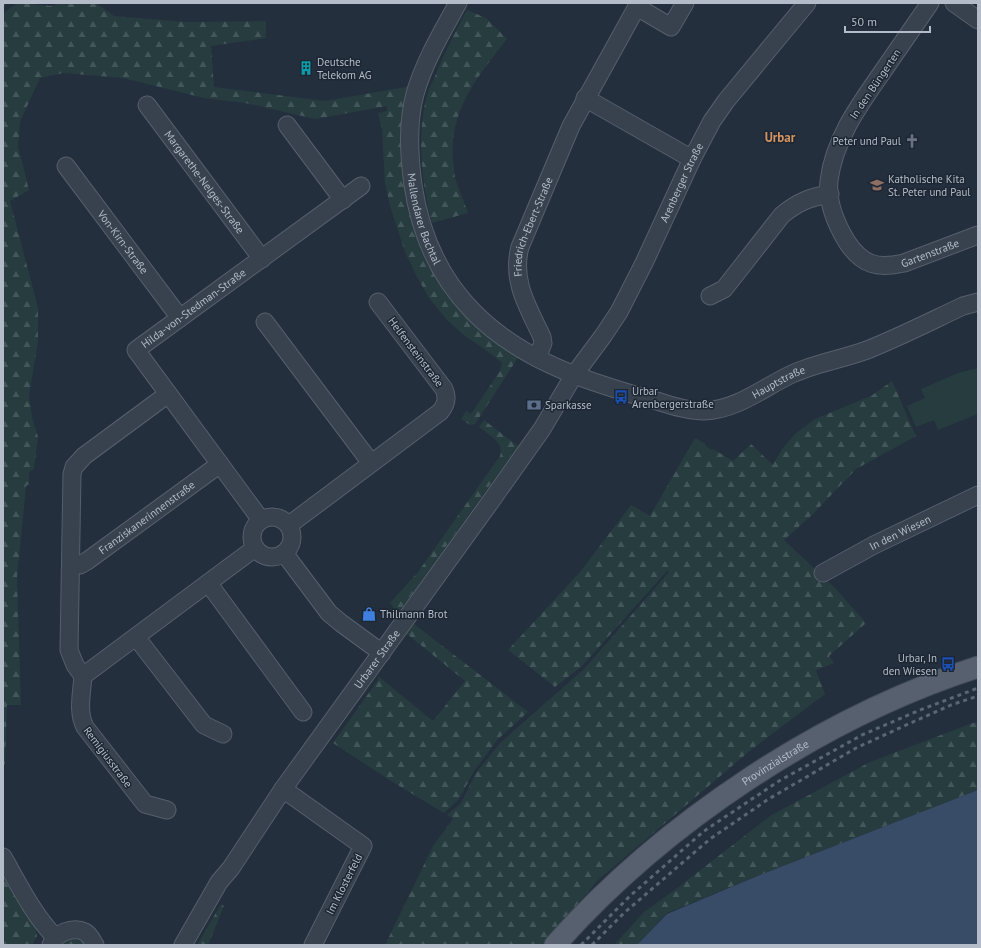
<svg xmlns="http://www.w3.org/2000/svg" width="981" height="948" font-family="'PT Sans',sans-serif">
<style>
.forest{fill:url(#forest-firs)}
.park{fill:#263c3f}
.water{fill:#394c67}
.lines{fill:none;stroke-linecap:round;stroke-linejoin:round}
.stream{stroke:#394c67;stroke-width:3.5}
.minor-casing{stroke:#565f6c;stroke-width:19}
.major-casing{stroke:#414a57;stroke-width:23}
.minor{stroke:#38414e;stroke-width:17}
.major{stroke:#56606e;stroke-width:21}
.rail{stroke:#5a6575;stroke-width:3;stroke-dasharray:4 4;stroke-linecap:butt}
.labels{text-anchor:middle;stroke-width:3;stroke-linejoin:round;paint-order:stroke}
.poi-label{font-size:11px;fill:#b4bcc9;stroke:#1d2633;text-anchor:start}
.street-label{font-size:11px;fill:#b4bcc9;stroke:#1d2633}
.quarter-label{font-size:13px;font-weight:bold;fill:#d59563;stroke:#1d2633}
</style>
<defs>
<pattern id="forest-firs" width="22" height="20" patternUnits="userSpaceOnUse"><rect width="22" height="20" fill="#263c3f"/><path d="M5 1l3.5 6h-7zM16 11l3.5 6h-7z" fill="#435659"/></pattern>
</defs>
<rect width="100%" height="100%" fill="#242f3e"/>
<path class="forest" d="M 18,3 L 51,6 L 61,3 L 96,3 L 114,16 L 186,22 L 266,21 L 266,38 L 211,46 L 214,87 L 325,101 L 406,87 L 411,82 C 411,115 412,147 412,180 C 413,194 411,209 413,222 C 415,233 420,244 424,254 C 446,304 474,329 519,356 L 475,424 L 470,425 L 461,419 L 466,411 L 471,414 L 500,371 L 502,363 L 494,356 L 464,335 L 447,320 L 429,298 L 417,277 L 405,252 L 390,206 L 385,183 L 382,128 L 378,113 L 387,111 L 387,106 L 315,119 L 245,103 L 204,98 L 123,78 L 63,73 L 40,78 L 20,122 L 18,146 L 29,190 L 10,201 L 38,308 L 38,342 L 29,395 L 32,417 L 38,437 L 34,469 L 29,472 L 29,484 L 26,486 L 17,578 L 21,705 L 7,705 L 5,764 L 3,765 L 3,13 Z
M 467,10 L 486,18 L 507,39 C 478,76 449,110 453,160 C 454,166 454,172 455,178 C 459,190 464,201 468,213 L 432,223 C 422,185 416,135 427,96 C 428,90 431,84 434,79 C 443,55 455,33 467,10 Z
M 892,381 L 916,436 L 856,469 L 813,514 L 784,540 L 835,588 L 866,623 L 829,656 L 834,663 L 816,670 L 825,694 L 752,749 L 597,881 L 544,945 L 385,945 L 433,846 L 453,819 L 447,815 L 461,803 L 476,773 L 500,743 L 584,669 L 669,572 L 668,570 L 582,666 L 555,687 L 508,650 L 580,572 L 631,505 L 650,516 L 695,438 L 706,444 L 705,446 L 712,450 L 713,449 L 733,461 L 751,444 L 773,465 L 782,449 L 795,434 L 815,419 L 871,396 Z
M 484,420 L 518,446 L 398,613 L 390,603 L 418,572 L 500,456 C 505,443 489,435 479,427 Z
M 414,624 L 528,712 L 498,739 L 474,771 L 459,799 L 444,813 L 391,781 L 333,743 L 378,680 L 378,676 L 433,721 L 465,681 L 407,634 Z
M 978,721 L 978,790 L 760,875 L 667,913 L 637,945 L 614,945 L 644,912 L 676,889 L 770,816 L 870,762 Z
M 3,872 L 27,917 L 34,923 L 37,936 L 32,945 L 3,945 Z
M 221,904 L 224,906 L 208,945 L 197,945 Z
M 71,939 L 82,941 L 86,945 L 62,945 Z"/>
<path class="park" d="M 978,368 L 978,414 L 938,430 L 934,420 L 916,427 L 907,406 L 925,398 L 921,389 L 958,373 Z"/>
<path class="water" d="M 978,790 L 978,945 L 637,945 L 667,914 L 760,875 Z"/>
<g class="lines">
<path class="stream" d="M 3,4 L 4,3"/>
<defs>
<g id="minor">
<path id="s1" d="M 458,3 C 442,32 424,62 415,94 C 407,124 409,155 413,185 C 429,292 496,349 594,382 C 615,389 636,396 657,401 C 672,406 688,411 704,411 C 737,410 764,387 792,374 C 816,363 843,359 867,350 C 900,337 931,321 963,306 L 978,302"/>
<path id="s2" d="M 930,3 C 914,26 899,48 883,71 C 860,104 834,139 829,181 C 827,202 836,224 847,242 C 862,265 877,269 904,263 L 978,235"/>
<path d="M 954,3 L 978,20"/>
<path d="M 637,7 L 671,27 L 685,3"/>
<path d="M 585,98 L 692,159"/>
<path id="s3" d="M 147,105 L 262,259"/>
<path d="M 287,125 L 343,200"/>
<path id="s4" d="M 66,166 L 180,318"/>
<path d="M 710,296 L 724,289 L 782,215 C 798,202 810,197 830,194"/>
<path d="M 265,322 L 371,463"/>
<path id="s5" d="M 537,358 L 543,343 L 542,337 C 528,307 511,281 520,247 L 571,126 L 639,3"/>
<circle cx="272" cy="537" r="20"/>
<path id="s6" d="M 261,520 L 136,350 L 361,186"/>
<path d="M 289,525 L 440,412 C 446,405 448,398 444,389 L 378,302"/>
<path d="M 284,553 L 329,613 L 341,623 L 382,653"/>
<path id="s7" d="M 71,564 L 80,565 L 87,561 L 220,464"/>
<path id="s8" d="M 823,573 L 874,545 L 978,495"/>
<path d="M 209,584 L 303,712"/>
<path d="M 136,637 L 204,725 L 223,734"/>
<path d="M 83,676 L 75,665 L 69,650 L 72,474 L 74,467 L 84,456 L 168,394"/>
<path d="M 283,789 L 363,846 L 313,945"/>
<path d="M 167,810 L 145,804 L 85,727 C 77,712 82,692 83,676 L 255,548"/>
<path d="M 3,857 C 19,885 33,914 55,937"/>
<path d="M 51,945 C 55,933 73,926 85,932 C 90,935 92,940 95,945"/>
<path id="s9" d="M 183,945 L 219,882 L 231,868 L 283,789 L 491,501 L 542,429 L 574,375 L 603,336 L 619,312 L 644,263 L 692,159 L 712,121 L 726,101 L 807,3"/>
</g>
<g id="major">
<path id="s10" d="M 555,945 C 663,823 822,717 978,667"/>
</g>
</defs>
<use href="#minor" class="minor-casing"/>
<use href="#major" class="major-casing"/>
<use href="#minor" class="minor"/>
<use href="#major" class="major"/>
<path class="rail" d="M 581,945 L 630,896 L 704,831 L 779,781 L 862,735 L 920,710 L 978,688
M 592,945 L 624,913 L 710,839 L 767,800 L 856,748 L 915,721 L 951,705 L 978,696"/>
</g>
<defs>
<symbol id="building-bare" viewBox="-9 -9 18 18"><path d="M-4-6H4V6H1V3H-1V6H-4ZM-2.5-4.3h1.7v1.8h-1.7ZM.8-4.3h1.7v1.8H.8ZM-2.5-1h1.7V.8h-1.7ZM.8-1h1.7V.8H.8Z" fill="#0f9aa8" stroke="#1d2633" stroke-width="2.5" paint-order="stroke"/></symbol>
<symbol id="church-bare" viewBox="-9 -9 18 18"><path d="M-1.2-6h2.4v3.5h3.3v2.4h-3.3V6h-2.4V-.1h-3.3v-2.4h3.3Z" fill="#6b7280" stroke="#1d2633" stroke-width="2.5" paint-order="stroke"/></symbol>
<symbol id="school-bare" viewBox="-9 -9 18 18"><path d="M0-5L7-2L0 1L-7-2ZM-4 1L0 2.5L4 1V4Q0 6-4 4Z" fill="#8d6e63" stroke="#1d2633" stroke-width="2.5" paint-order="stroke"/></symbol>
<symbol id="bus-bare" viewBox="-9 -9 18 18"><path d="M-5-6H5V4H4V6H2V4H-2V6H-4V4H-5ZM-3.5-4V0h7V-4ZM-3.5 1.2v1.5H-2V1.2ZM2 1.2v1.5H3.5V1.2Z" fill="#1a4fb4" stroke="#1d2633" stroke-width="2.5" paint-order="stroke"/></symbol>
<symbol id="bank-bare" viewBox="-9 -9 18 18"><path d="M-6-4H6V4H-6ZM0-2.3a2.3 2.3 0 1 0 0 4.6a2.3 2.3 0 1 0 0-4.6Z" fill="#5c6f8a" stroke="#1d2633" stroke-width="2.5" paint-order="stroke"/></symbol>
<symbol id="shop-bare" viewBox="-9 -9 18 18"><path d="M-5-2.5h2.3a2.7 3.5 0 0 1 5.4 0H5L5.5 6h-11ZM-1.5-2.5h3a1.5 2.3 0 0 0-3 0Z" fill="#3f7fe0" stroke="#1d2633" stroke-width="2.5" paint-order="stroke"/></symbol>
</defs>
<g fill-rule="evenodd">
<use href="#building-bare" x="296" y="58" width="20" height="20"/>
<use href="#church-bare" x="902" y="131" width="20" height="20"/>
<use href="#school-bare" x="867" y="175" width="20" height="20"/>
<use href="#bus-bare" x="611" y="387" width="20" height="20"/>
<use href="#bank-bare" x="524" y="395" width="20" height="20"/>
<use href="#shop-bare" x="359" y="604" width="20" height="20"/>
<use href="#bus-bare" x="938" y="654" width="20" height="20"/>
</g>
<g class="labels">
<g class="poi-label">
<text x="317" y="66">Deutsche<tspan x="317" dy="13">Telekom AG</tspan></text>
<text x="901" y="145" text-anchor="end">Peter und Paul</text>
<text x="888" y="183">Katholische Kita<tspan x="888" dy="13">St. Peter und Paul</tspan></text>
<text x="632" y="395">Urbar<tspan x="632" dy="13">Arenbergerstraße</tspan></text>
<text x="545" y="409">Sparkasse</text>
<text x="380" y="618">Thilmann Brot</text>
<text x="937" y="662" text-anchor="end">Urbar, In<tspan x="937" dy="13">den Wiesen</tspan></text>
</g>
<g class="street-label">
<text transform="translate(875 84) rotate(-56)" y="4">In den Büngerten</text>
<text dy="4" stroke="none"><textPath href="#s3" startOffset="96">Margarethe-Nelges-Straße</textPath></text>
<text dy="4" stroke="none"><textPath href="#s9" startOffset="913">Arenberger Straße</textPath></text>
<text dy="4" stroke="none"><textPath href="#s1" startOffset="228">Mallendarer Bachtal</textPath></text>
<text dy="4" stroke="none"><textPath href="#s5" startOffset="140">Friedrich-Ebert-Straße</textPath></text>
<text dy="4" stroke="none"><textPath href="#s4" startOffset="95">Von-Kirn-Straße</textPath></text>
<text dy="4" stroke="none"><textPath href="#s2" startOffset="365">Gartenstraße</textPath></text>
<text dy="4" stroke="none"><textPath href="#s6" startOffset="282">Hilda-von-Stedman-Straße</textPath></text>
<text transform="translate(416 352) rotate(53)" y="4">Helfensteinstraße</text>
<text dy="4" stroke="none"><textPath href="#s1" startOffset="671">Hauptstraße</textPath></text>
<text dy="4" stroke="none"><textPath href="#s7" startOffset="91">Franziskanerinnenstraße</textPath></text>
<text dy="4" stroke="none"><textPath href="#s8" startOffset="87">In den Wiesen</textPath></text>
<text dy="4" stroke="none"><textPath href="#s9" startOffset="346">Urbarer Straße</textPath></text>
<text transform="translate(108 757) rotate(53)" y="4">Remigiusstraße</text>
<text dy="4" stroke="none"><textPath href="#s10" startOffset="287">Provinzialstraße</textPath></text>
<text transform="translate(344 884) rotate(-63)" y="4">Im Klosterfeld</text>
</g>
<g class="quarter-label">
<text x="780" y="142">Urbar</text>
</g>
</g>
<rect width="981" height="948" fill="none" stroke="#b4bcc9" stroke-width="8"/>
<path d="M845 26v6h85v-6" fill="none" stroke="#b4bcc9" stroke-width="2"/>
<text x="851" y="26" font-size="12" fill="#b4bcc9" stroke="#1d2633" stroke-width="3" paint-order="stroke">50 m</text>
</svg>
